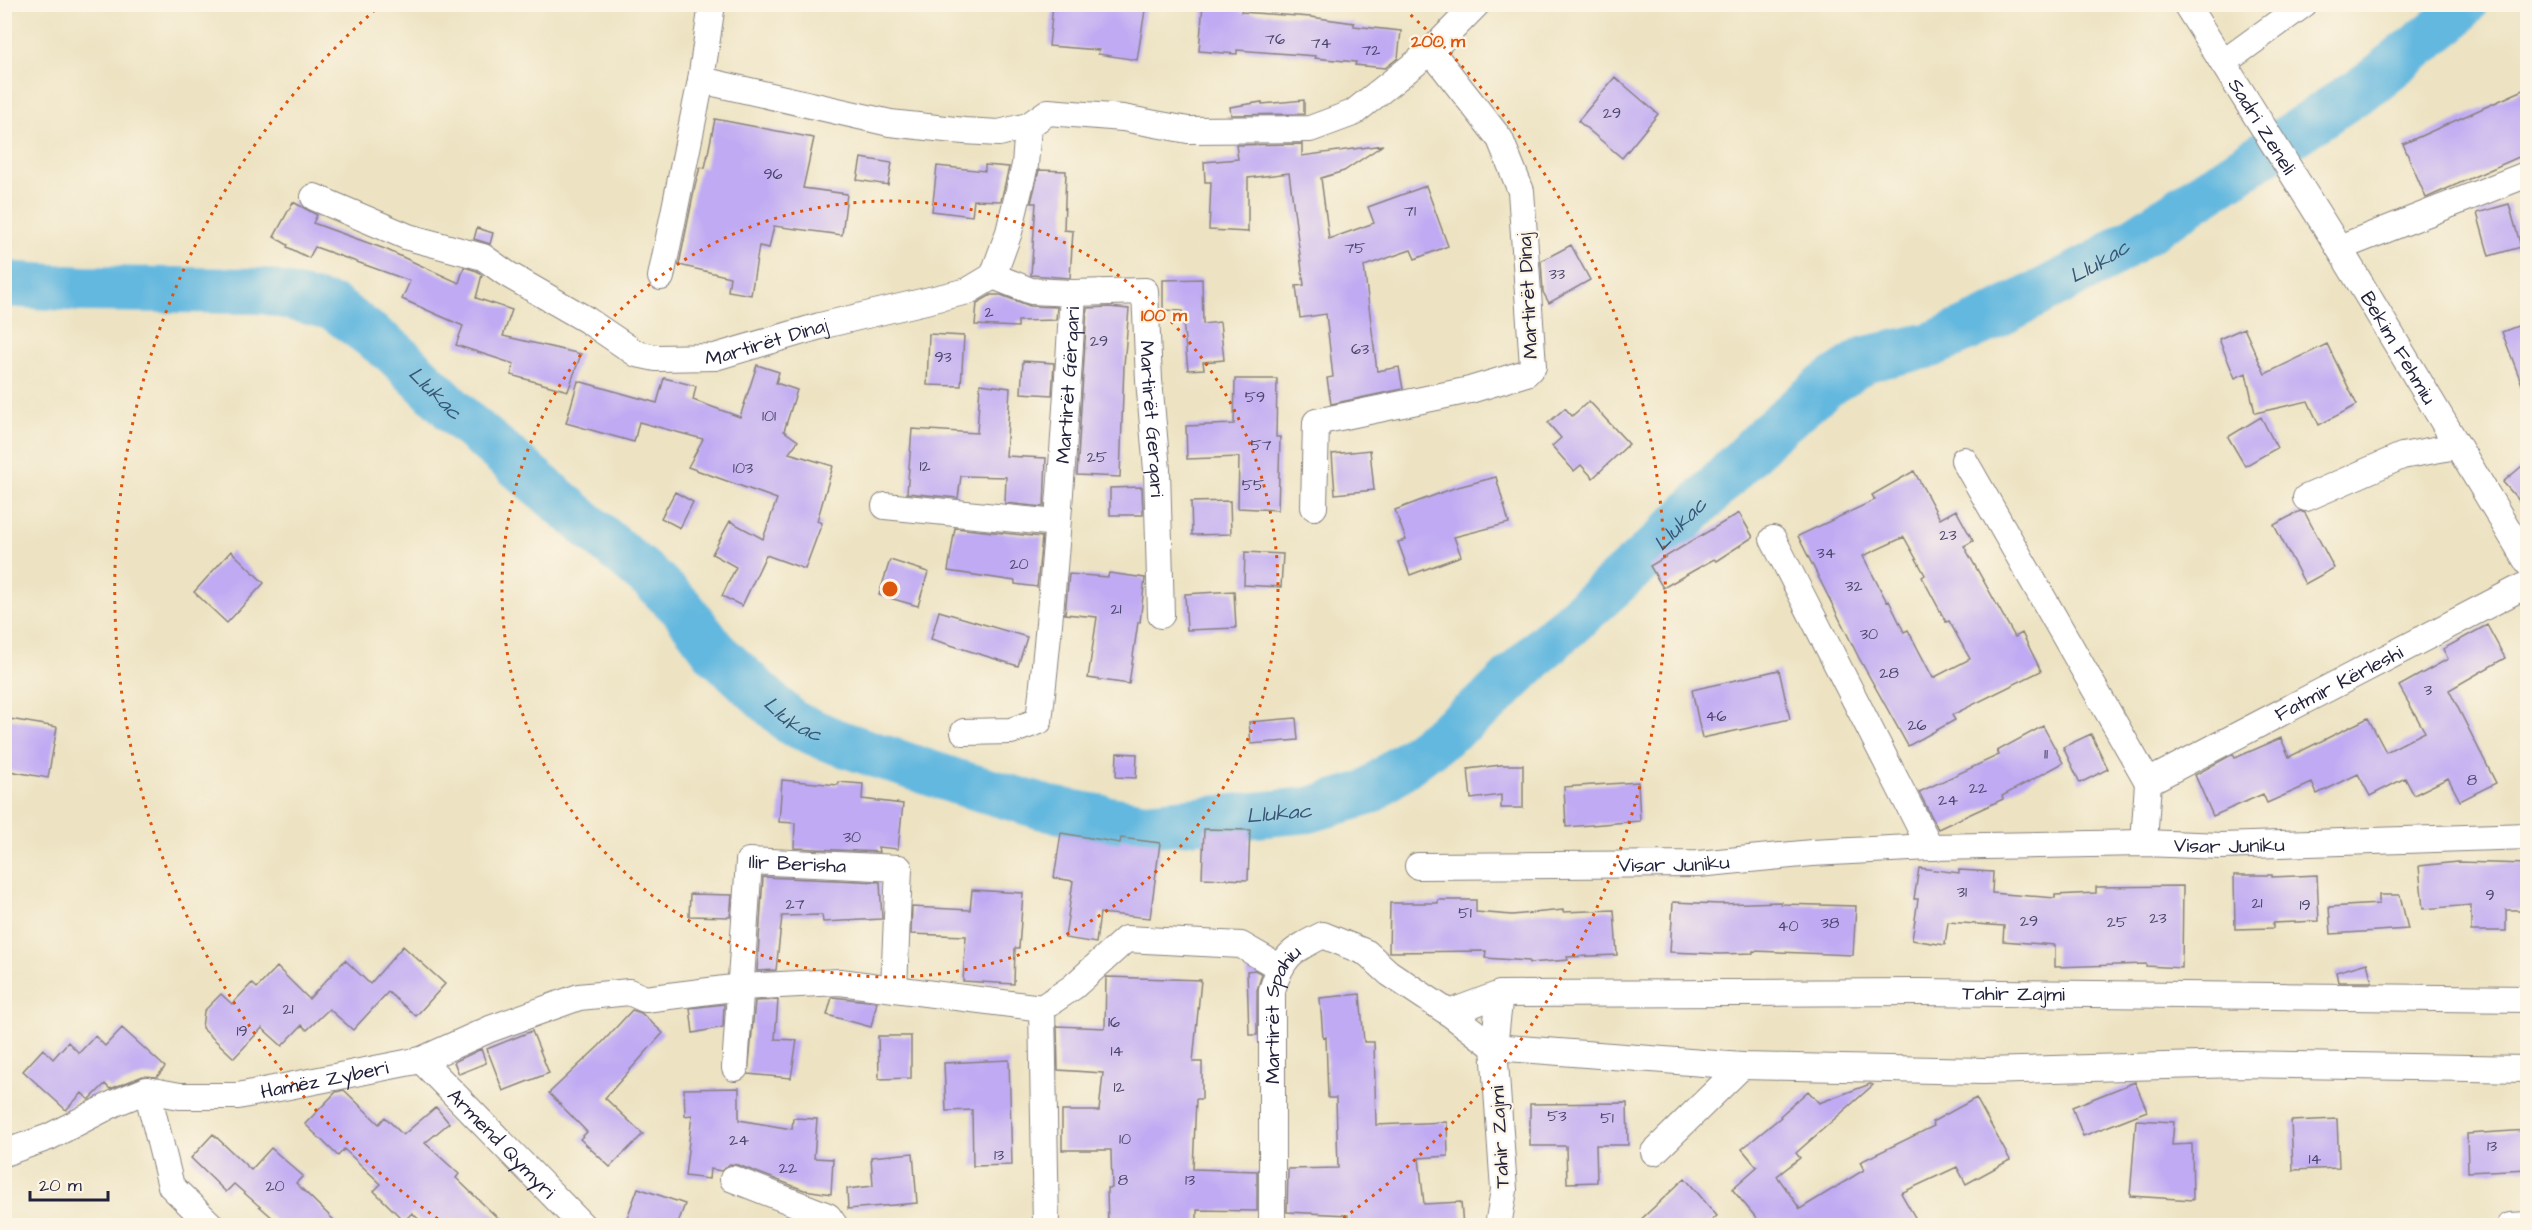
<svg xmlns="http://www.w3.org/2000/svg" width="2532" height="1230" font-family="'Architects Daughter',sans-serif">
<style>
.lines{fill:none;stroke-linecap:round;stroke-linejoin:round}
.river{stroke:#63b8df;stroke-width:46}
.building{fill:#bfaaf3;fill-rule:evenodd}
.minor-casing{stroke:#88827f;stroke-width:28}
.minor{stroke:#fff;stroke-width:26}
.ring{fill:none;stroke:#de560e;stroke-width:3;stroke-dasharray:3 6}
.labels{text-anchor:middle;stroke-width:4.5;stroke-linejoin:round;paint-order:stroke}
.number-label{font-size:16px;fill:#494469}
.street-label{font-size:20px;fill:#22223b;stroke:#fcf5e5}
.water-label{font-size:21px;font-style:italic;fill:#395674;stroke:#fcf5e5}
.centre{fill:#de560e;stroke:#fcf5e5;stroke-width:3}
.ring-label{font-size:18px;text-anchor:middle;font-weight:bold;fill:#de560e;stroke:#fcf5e5;stroke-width:4.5;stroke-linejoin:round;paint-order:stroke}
</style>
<rect width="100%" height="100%" fill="#fcf5e5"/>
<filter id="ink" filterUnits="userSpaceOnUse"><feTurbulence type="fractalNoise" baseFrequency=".0167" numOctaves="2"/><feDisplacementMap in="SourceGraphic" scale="12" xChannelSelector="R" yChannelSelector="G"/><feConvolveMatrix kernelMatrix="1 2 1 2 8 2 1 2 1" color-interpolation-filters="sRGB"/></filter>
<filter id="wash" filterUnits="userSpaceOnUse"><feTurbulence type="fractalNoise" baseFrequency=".008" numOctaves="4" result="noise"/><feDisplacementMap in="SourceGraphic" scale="24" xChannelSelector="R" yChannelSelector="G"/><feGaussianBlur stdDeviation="1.35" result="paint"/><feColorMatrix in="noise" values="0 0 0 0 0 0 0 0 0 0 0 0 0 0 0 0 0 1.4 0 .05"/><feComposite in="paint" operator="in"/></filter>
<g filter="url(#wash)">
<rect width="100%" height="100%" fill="#ede3c3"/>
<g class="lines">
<path class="river" id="s1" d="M 4,284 L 83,289 L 264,291 L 334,308 L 395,353 L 463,420 L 655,582 L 682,608 L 716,653 L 792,723 L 834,741 L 957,782 L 1050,809 L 1145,825 L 1309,810 L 1367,793 L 1488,702 L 1544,647 L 1662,542 L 1768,434 L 1825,386 L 1866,359 L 1931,345 L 1985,321 L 2100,262 L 2372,82 L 2450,20 L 2464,4"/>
</g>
<g id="blocks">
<path class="building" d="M 1053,4 L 1146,4 L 1137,60 L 1098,54 L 1099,50 L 1049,46 Z
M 1203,4 L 1242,4 L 1241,12 L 1311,17 L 1354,23 L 1354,26 L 1401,31 L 1398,58 L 1385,68 L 1355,65 L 1356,62 L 1315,58 L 1316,56 L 1237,50 L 1237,54 L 1199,51 Z
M 1615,77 L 1658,114 L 1622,158 L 1578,121 Z
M 2528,88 L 2528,153 L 2426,198 L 2403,144 Z
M 1304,100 L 1304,114 L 1231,115 L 1230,107 L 1262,102 L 1262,104 Z
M 715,119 L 814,138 L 803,188 L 847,194 L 842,235 L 774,226 L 769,248 L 759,246 L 751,295 L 728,291 L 730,277 L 679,265 L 695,186 L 700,167 L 705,168 Z
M 1302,144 L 1302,156 L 1383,145 L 1344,171 L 1321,178 L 1329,239 L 1374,223 L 1368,207 L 1426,186 L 1448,246 L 1415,259 L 1411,250 L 1364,266 L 1377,371 L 1399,367 L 1403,389 L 1331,404 L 1327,378 L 1333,377 L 1326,314 L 1300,318 L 1296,286 L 1304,285 L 1289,173 L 1248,178 L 1248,232 L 1209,230 L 1211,182 L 1205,182 L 1204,162 L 1238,159 L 1236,145 Z
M 861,158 L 892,163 L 888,185 L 857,180 Z
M 985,165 L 1009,167 L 1001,201 L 974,200 L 972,216 L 932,211 L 937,166 L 985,171 Z
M 1039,170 L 1066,171 L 1064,230 L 1073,231 L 1070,278 L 1031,275 L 1036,203 L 1031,203 Z
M 293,202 L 317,215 L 313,223 L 385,249 L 459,283 L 464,267 L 477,271 L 482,275 L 476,298 L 512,310 L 503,336 L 581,354 L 568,391 L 511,375 L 514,364 L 456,345 L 463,326 L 402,299 L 410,281 L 315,247 L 309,258 L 287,247 L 288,245 L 274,237 Z
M 2509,204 L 2521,247 L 2489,256 L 2477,213 Z
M 477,228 L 493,233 L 490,244 L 474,239 Z
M 1571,245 L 1590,280 L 1549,303 L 1543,292 L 1541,261 Z
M 1202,279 L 1203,324 L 1220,322 L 1224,360 L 1203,362 L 1204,369 L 1188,370 L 1182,311 L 1163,310 L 1163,280 Z
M 991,295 L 1001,295 L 1030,306 L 1057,307 L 1056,320 L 1018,321 L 1018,327 L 975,325 L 977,303 Z
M 1109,307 L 1129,309 L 1124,365 L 1120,477 L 1077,475 L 1087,308 Z
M 2528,322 L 2528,394 L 2526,395 L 2502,332 Z
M 2244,328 L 2265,374 L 2327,344 L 2357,405 L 2319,425 L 2308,401 L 2255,413 L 2246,373 L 2235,378 L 2219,339 Z
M 929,334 L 964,336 L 961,386 L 927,385 Z
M 1023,361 L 1054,363 L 1052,395 L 1021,393 Z
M 757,365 L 779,372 L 776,383 L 797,390 L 784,431 L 798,441 L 789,453 L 833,466 L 817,521 L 822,523 L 805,569 L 766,555 L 742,606 L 722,596 L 736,567 L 712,554 L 730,521 L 763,539 L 777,499 L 688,467 L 703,439 L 639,422 L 634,442 L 566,423 L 578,381 L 657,403 L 664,378 L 696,386 L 693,400 L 740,417 Z
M 1235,379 L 1277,379 L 1276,437 L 1280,437 L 1278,510 L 1238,508 L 1239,457 L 1187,459 L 1186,426 L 1234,424 Z
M 980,384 L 1010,388 L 1006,456 L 1046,458 L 1044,507 L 1005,503 L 1006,477 L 961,476 L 958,498 L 907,493 L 912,429 L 977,433 Z
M 1589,401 L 1629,444 L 1593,478 L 1581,465 L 1574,471 L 1552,446 L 1561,438 L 1548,423 L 1565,408 L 1572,416 Z
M 2261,417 L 2277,448 L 2245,466 L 2228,437 Z
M 1370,450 L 1374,490 L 1335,494 L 1332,454 Z
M 2528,461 L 2528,511 L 2503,482 Z
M 1914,471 L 1940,519 L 1956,510 L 1973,541 L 1964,546 L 2015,637 L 2022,633 L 2041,671 L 1952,715 L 1955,720 L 1908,746 L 1859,658 L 1798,536 L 1875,500 L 1872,495 ZM 1904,537 L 1925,575 L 1922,577 L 1946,622 L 1949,621 L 1970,659 L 1933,678 L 1908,630 L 1904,632 L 1889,601 L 1887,602 L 1863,556 Z
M 1496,477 L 1509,523 L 1454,537 L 1461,556 L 1410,575 L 1398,542 L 1406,540 L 1395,510 L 1454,488 Z
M 1142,487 L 1143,515 L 1110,515 L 1110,488 Z
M 675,492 L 693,502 L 680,528 L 661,518 Z
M 1230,501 L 1231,534 L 1192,535 L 1191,502 Z
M 2300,511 L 2305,513 L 2334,568 L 2305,584 L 2274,525 Z
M 1739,513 L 1753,537 L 1716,561 L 1714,559 L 1663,588 L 1650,566 Z
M 955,528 L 1042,537 L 1037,587 L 1015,584 L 1015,581 L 948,571 Z
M 231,551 L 264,583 L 227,623 L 194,592 Z
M 1245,552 L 1283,554 L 1281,587 L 1244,585 Z
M 890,560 L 928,572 L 918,606 L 879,595 Z
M 1109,573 L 1145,578 L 1140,622 L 1138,622 L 1129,684 L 1088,678 L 1097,617 L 1065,614 L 1069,574 L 1108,577 Z
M 1234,591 L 1236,628 L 1187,630 L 1185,594 Z
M 939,611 L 1027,637 L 1018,666 L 931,639 Z
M 2487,625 L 2505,658 L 2449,690 L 2496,783 L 2460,801 L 2448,778 L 2414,795 L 2405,778 L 2370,796 L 2358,774 L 2317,794 L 2312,783 L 2267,803 L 2263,794 L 2213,816 L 2195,775 L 2233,754 L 2235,758 L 2281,738 L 2289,757 L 2368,718 L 2386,752 L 2425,732 L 2399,686 L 2448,659 L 2443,649 Z
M 1779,670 L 1790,719 L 1702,738 L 1692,690 Z
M 4,718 L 57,727 L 48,778 L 4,770 Z
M 1296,718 L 1298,740 L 1251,744 L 1249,722 Z
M 2043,726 L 2063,763 L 2002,796 L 2003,799 L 1938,829 L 1919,792 L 1999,755 L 1997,751 Z
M 2091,734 L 2108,769 L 2080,783 L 2063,747 Z
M 1117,753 L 1137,754 L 1136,778 L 1116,777 Z
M 1501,765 L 1523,765 L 1523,808 L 1501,808 L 1501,795 L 1471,799 L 1468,769 Z
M 782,780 L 838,785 L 838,782 L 863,784 L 862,799 L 903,804 L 898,849 L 878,847 L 879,852 L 794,848 L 795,823 L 779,822 Z
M 1638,782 L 1640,821 L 1566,827 L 1564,787 Z
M 1204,829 L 1250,830 L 1248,880 L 1202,878 Z
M 1061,833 L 1120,843 L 1121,838 L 1160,843 L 1150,918 L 1100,913 L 1096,943 L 1065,938 L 1073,881 L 1054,878 Z
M 2457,862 L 2528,864 L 2528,910 L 2506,910 L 2506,931 L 2471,931 L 2471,905 L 2423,909 L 2419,866 Z
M 1919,868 L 1959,873 L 1959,870 L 1993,872 L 1992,893 L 2055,898 L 2055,895 L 2096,893 L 2096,887 L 2183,886 L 2182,968 L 2146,966 L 2146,964 L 2055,967 L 2055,945 L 2003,941 L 2004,926 L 1948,922 L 1945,945 L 1912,940 L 1918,899 L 1914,899 Z
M 2234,875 L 2272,875 L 2272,877 L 2317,875 L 2319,921 L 2273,923 L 2273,928 L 2235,929 Z
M 763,877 L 880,882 L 882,919 L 823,922 L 822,915 L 782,916 L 776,970 L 757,971 Z
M 972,890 L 1023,893 L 1019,948 L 1015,948 L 1014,984 L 963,981 L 966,936 L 911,934 L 912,907 L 970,910 Z
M 690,894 L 732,895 L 730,917 L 689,916 Z
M 2379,895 L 2400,895 L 2408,929 L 2331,934 L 2329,907 L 2379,904 Z
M 1438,900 L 1476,900 L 1476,912 L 1512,915 L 1563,910 L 1563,912 L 1614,910 L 1617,955 L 1567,957 L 1568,960 L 1529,963 L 1529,961 L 1485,958 L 1486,951 L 1389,952 L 1390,903 L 1438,903 Z
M 1673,902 L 1719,904 L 1781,902 L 1781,904 L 1856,906 L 1853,955 L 1753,951 L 1753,953 L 1720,954 L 1670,952 Z
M 403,946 L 445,984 L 416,1016 L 388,992 L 353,1030 L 329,1009 L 307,1030 L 302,1025 L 282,1046 L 262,1028 L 234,1058 L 202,1028 L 204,1011 L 221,994 L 232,1004 L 252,983 L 257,988 L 277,967 L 309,999 L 345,960 L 370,984 Z
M 2367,963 L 2372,982 L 2338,982 L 2336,972 Z
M 1255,970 L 1262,974 L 1257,990 L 1257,1035 L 1249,1035 L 1247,971 Z
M 1106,977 L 1201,980 L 1193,1062 L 1202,1062 L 1202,1099 L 1196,1099 L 1193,1169 L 1257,1171 L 1257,1211 L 1197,1210 L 1197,1226 L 1108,1226 L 1107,1188 L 1112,1188 L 1111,1150 L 1062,1150 L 1062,1111 L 1099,1111 L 1103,1073 L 1058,1070 L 1057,1026 L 1105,1028 Z
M 1360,994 L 1364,1042 L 1374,1042 L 1376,1125 L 1447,1122 L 1448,1156 L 1419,1158 L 1424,1204 L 1461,1202 L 1463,1226 L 1348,1226 L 1348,1215 L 1287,1212 L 1288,1169 L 1338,1168 L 1336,1098 L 1328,1098 L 1326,1037 L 1323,1038 L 1320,998 Z
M 832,997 L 877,1002 L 871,1027 L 827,1015 Z
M 778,1000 L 775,1039 L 797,1040 L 791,1078 L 748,1074 L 755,1001 Z
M 724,1004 L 723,1027 L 693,1033 L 690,1008 Z
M 632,1010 L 641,1013 L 663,1033 L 605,1098 L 643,1134 L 610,1167 L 580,1139 L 587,1132 L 549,1093 L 599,1046 Z
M 122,1028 L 165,1067 L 157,1077 L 143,1076 L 110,1089 L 105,1084 L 89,1100 L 82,1093 L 66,1110 L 23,1071 L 43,1049 L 53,1059 L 68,1042 L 79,1053 L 95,1036 L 105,1046 Z
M 532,1031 L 549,1073 L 503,1091 L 487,1049 Z
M 878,1036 L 911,1036 L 911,1078 L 879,1079 Z
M 481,1049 L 486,1063 L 459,1074 L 454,1062 Z
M 1009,1060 L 1012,1165 L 973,1166 L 972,1110 L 946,1111 L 944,1063 Z
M 2135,1082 L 2147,1111 L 2083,1136 L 2072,1107 Z
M 1870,1084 L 1873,1085 L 1796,1153 L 1800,1158 L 1777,1176 L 1800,1209 L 1864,1170 L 1860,1162 L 1934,1126 L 1932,1122 L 1976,1098 L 2010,1160 L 1966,1184 L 1957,1167 L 1901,1193 L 1920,1226 L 1763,1226 L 1732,1189 L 1757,1167 L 1742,1149 L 1781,1117 L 1780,1116 L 1808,1091 L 1819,1103 Z
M 739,1088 L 739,1120 L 792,1129 L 793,1118 L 817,1119 L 814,1158 L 833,1159 L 831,1194 L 804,1190 L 738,1165 L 730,1164 L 721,1171 L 710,1169 L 709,1179 L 685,1176 L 692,1115 L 685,1116 L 684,1089 Z
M 344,1090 L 379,1124 L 385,1117 L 403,1135 L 436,1107 L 449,1123 L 425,1143 L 459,1174 L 456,1178 L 506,1226 L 426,1226 L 412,1213 L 404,1221 L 374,1191 L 381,1184 L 344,1149 L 338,1156 L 305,1124 L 336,1092 Z
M 1627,1103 L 1628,1145 L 1596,1145 L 1597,1182 L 1567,1183 L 1566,1146 L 1530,1146 L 1530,1104 Z
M 2337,1119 L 2339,1168 L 2293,1170 L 2291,1121 Z
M 2136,1120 L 2174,1122 L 2172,1145 L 2192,1144 L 2193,1200 L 2130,1196 Z
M 2528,1130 L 2528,1169 L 2468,1172 L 2467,1134 Z
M 213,1134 L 251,1170 L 271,1148 L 303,1176 L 296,1183 L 340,1226 L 282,1226 L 234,1184 L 226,1192 L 191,1158 Z
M 913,1153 L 917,1203 L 848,1209 L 847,1189 L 873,1186 L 871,1157 Z
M 1685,1178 L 1717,1216 L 1705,1226 L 1634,1226 Z
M 638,1188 L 685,1204 L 677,1226 L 624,1226 Z"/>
</g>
</g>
<g filter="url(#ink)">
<use href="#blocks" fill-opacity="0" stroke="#88827f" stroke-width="1.5"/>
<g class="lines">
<defs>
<g id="minor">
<path id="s2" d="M 2186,4 L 2339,248 L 2528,563"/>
<path d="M 2223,63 L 2304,4"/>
<path d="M 701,80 L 890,123 L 964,131 L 999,133 L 1028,126 L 1048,112 L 1123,118 L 1188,130 L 1310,129 L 1353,113 L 1431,51 L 1477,4"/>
<path id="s3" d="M 314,197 L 408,237 L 483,257 L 507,274 L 587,320 L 637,354 L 656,358 L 715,357 L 820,326 L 968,291 L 993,276 L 1009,232 L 1025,165 L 1028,126"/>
<path d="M 2339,248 L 2528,174"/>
<path d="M 661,277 L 701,80 L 712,4"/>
<path id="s4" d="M 1073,293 L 1145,291 L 1149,380 L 1157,470 L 1161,615"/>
<path d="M 1964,460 L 2148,782"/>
<path d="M 2306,498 L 2402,456 L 2456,446"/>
<path d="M 885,506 L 1057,523"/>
<path d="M 1314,507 L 1316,422 L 1470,390 L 1526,373 L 1533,366 L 1521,191 L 1500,139 L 1431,51"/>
<path d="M 1773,539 L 1930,847"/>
<path id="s5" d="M 964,732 L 1011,731 L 1039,721 C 1055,579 1065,436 1073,293 L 1031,291 L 993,276"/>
<path id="s6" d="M 2144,843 L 2148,782 L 2528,584"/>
<path id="s7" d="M 1418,866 L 1698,864 L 1812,853 L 1930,847 L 2144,843 L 2221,846 L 2528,836"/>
<path d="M 1042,1008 L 1073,987 L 1126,939 L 1241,945 L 1279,967"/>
<path d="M 1042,1008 L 1046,1226"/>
<path id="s8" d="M 1449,1013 L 1500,994 L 1920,992 L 2528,999"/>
<path id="s9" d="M 421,1060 L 583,1226"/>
<path id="s10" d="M 735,1068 L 749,861 L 899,868 L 894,988"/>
<path d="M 147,1090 L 171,1186 L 212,1226"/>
<path d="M 1654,1152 L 1742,1066"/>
<path id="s11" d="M 4,1153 L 49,1137 L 115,1103 L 147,1090 L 180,1096 L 238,1096 L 421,1060 L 490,1029 L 579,997 L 629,992 L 645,999 L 741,987 L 840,982 L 1042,1008"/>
<path d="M 733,1179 L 828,1216 L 835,1226"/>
<path id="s12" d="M 1272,1226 L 1272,990 C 1283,955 1291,951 1323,935 L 1367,953 L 1389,973 L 1449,1013 L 1494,1047 L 1742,1066 L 1983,1071 L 2239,1064 L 2528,1069"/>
<path d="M 1498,1226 L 1504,1190 L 1494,1047 L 1500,994"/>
<path d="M 2510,1226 L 2528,1225"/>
</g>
</defs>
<use href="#minor" class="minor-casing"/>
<use href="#minor" class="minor"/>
</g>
</g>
<g class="ring">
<circle cx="890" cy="589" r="388"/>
<path d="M445 1224A775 775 0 0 1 376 9M1404 9A775 775 0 0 1 1335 1224"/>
</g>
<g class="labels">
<g class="number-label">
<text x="1275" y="44">76</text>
<text x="1321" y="48">74</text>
<text x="1371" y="55">72</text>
<text x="1612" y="118">29</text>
<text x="773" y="179">96</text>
<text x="1410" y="216">71</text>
<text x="1355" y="253">75</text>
<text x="1557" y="279">33</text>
<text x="989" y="317">2</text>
<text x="1099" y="346">29</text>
<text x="1360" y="354">63</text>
<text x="943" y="362">93</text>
<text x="1255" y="402">59</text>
<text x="769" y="421">101</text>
<text x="1261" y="450">57</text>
<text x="1097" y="462">25</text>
<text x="925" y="471">12</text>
<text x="743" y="473">103</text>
<text x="1253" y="490">55</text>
<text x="1948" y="540">23</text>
<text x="1826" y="558">34</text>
<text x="1019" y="569">20</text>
<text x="1854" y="591">32</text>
<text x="1116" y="614">21</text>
<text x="1869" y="639">30</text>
<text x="1889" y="678">28</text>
<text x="2428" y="695">3</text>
<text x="1716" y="721">46</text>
<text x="1917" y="730">26</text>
<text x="2046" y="759">11</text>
<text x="2472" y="785">8</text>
<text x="1978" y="793">22</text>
<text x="1948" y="805">24</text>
<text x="852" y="842">30</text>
<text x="1962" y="897">31</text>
<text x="2490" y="900">9</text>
<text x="2257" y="908">21</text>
<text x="795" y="909">27</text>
<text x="2305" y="910">19</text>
<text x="1465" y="918">51</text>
<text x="2158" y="923">23</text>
<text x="2029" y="926">29</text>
<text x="2117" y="927">25</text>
<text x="1830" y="928">38</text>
<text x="1788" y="931">40</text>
<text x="288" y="1014">21</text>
<text x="1114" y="1027">16</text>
<text x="242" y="1036">19</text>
<text x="1117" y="1056">14</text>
<text x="1119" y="1092">12</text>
<text x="1557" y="1121">53</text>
<text x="1607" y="1123">51</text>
<text x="1125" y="1144">10</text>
<text x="739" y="1145">24</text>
<text x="2492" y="1151">13</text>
<text x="999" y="1160">13</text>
<text x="2315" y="1164">14</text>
<text x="788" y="1173">22</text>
<text x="1123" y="1185">8</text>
<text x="1190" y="1185">13</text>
<text x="275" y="1191">20</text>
</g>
<g class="street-label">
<text dy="7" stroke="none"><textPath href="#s2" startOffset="144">Sadri Zeneli</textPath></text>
<text transform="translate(1527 296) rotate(-93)" y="7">Martirët Dinaj</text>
<text dy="7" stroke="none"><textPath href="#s3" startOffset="494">Martirët Dinaj</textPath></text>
<text dy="7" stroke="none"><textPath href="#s2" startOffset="404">Bekim Fehmiu</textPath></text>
<text dy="7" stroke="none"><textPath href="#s5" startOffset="414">Martirët Gërqari</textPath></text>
<text dy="7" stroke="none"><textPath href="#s4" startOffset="200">Martirët Gerqari</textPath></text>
<text dy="7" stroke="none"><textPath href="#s6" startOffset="276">Fatmir Kërleshi</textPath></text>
<text dy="7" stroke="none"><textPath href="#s7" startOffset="812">Visar Juniku</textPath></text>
<text dy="7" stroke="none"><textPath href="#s7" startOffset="256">Visar Juniku</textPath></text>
<text dy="7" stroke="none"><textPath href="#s10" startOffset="256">Ilir Berisha</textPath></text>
<text dy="7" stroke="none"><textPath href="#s8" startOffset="568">Tahir Zajmi</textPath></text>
<text dy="7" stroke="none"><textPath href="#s12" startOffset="214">Martirët Spahiu</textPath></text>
<text dy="7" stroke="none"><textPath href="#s11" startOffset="336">Hamëz Zyberi</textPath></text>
<text transform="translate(1499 1137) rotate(-93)" y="7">Tahir Zajmi</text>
<text dy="7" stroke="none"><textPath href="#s9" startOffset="116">Armend Qymyri</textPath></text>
</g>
<g class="water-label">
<text dy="7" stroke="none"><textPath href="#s1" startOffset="2463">Llukac</textPath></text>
<text dy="7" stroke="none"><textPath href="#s1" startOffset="465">Llukac</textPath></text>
<text dy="7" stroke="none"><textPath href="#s1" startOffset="1959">Llukac</textPath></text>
<text dy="7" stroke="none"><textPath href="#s1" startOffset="951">Llukac</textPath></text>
<text dy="7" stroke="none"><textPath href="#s1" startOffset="1455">Llukac</textPath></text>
</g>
</g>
<circle cx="890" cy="589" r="9" class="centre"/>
<g class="ring-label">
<text x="1438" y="47">200 m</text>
<text x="1164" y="321">100 m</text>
</g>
<rect width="2532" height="1230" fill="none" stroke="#fcf5e5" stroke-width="24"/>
<path d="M30 1191v9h78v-9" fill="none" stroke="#22223b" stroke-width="3"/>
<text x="39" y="1191" font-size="18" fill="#22223b" stroke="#fcf5e5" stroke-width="4.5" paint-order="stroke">20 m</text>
</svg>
